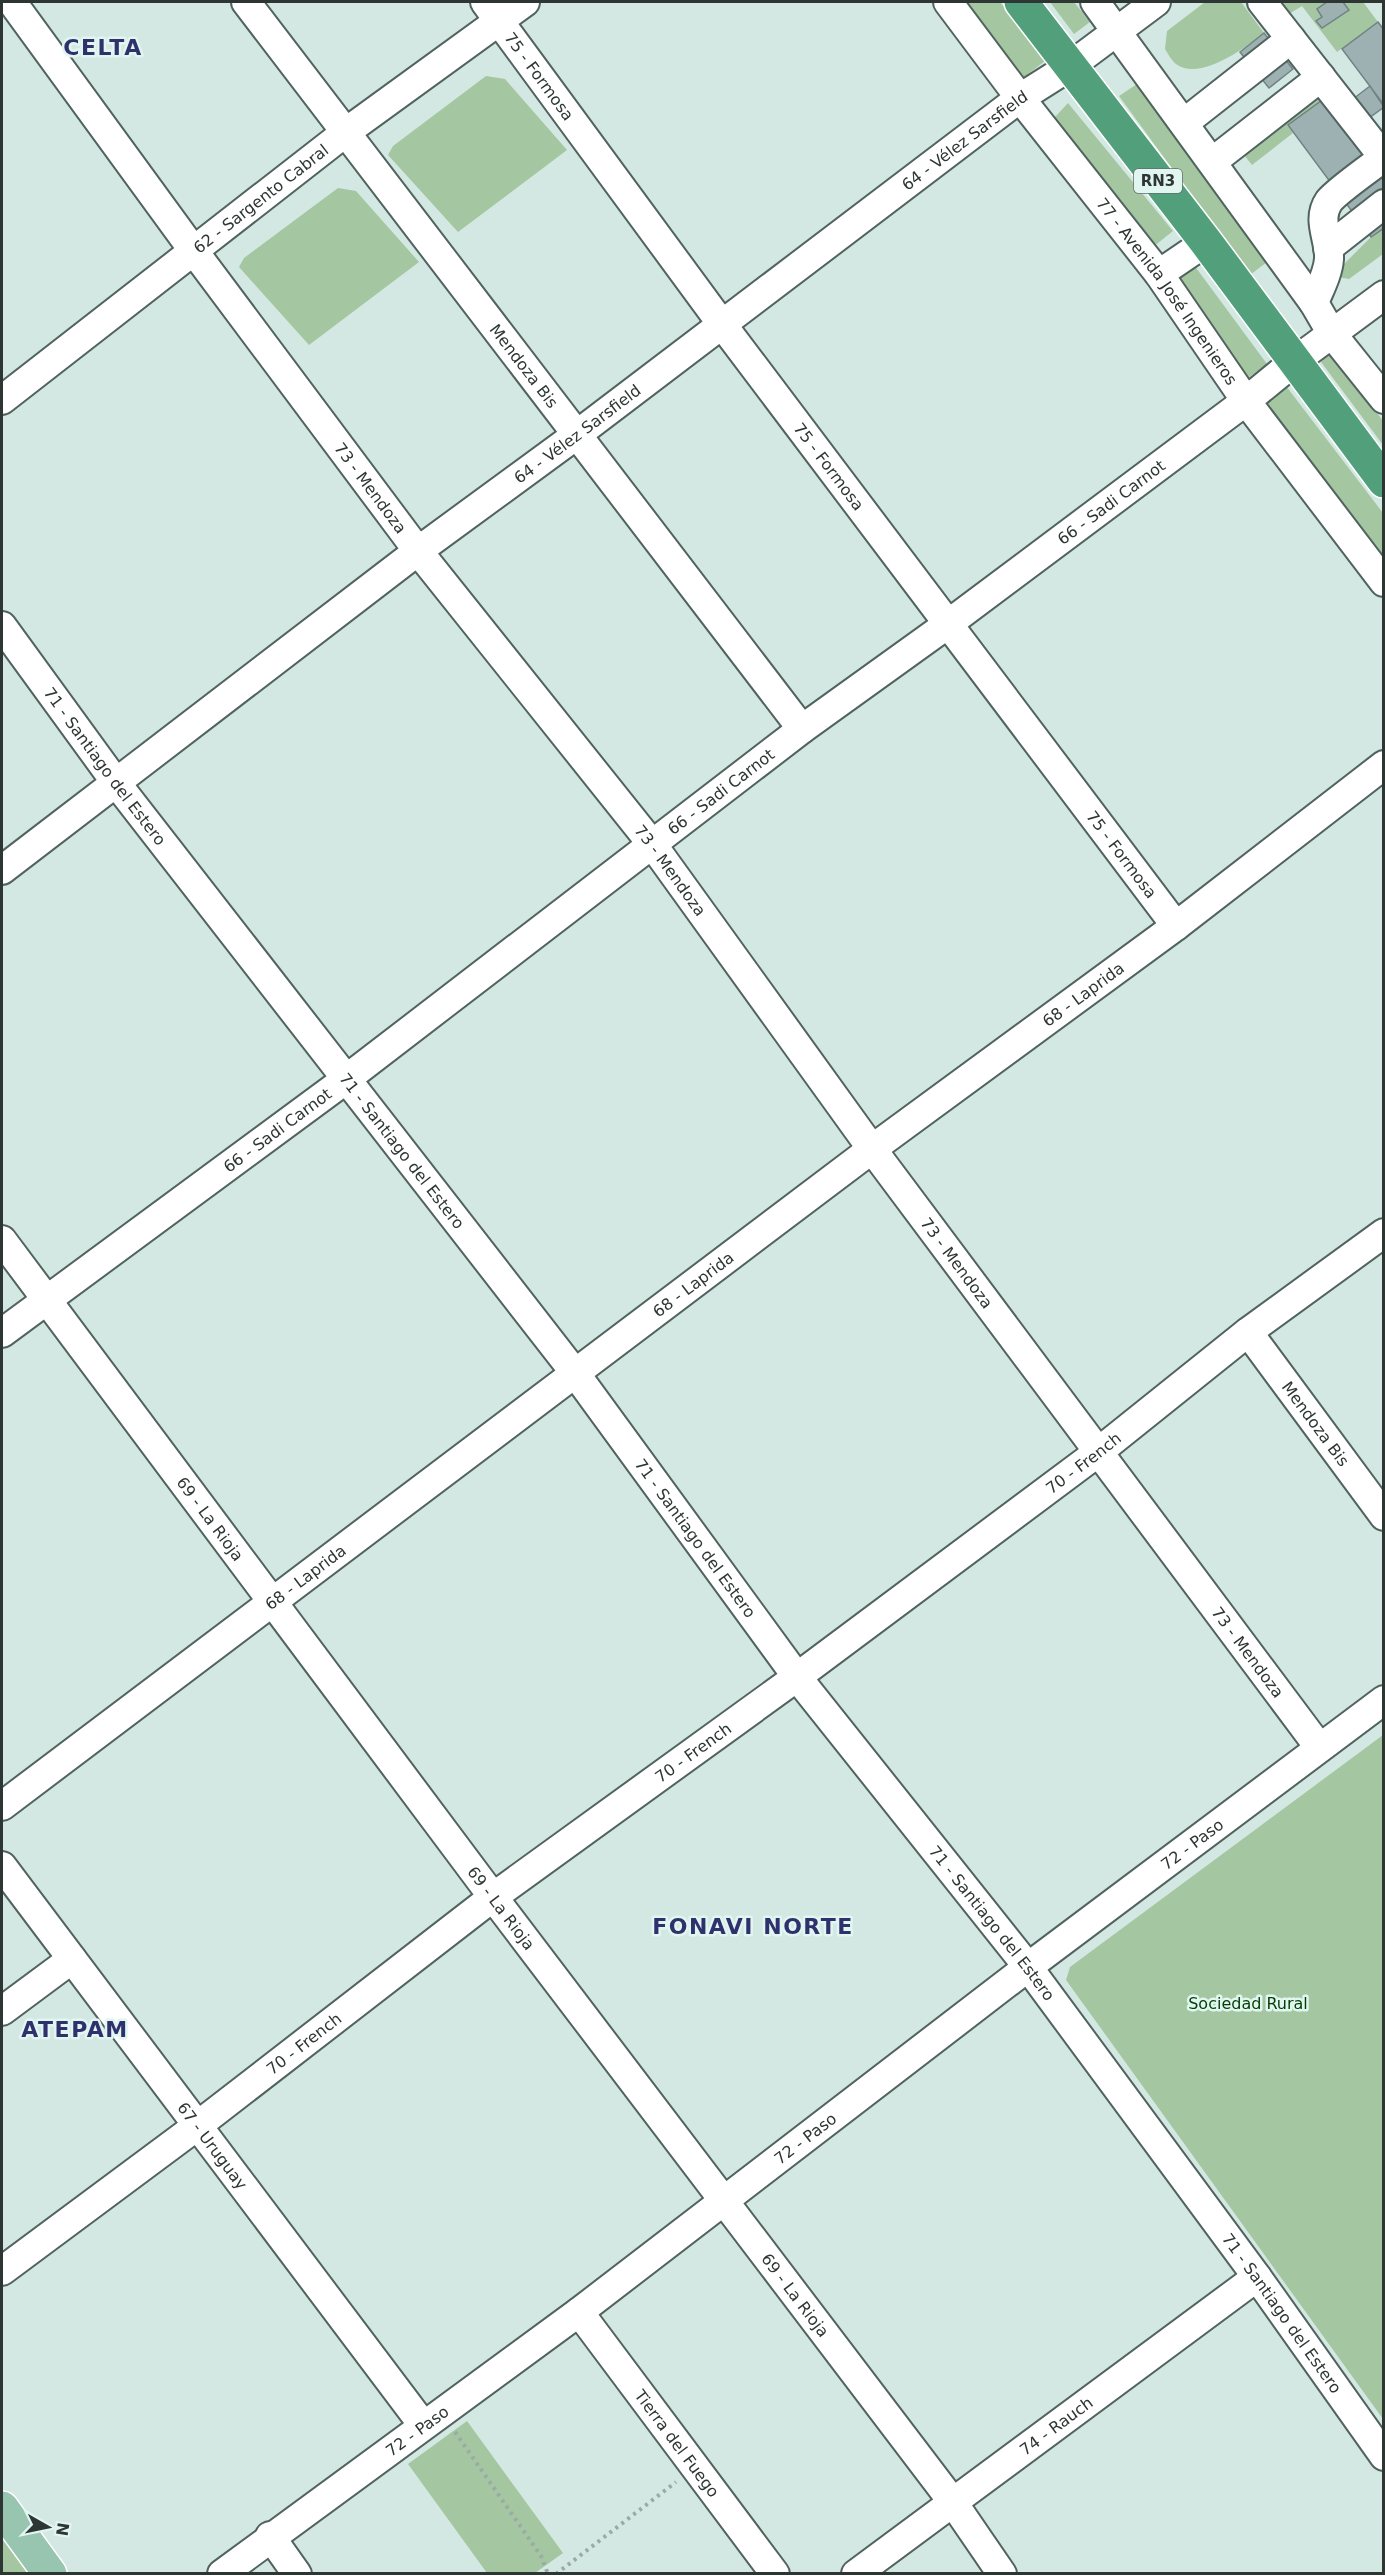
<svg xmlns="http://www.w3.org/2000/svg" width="1385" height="2575" font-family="'DejaVu Sans',sans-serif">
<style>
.green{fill:#a4c6a0}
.building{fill:#9db1b2;stroke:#708384;stroke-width:1.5}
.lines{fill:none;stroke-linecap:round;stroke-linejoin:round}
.minor-casing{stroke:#51635f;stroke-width:32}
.major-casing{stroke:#fff;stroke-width:36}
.highway-casing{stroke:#fff;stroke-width:36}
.path{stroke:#9aaaa6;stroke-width:4;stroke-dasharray:3 4.5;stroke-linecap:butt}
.minor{stroke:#fff;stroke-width:28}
.major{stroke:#97c5b0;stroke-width:33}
.highway{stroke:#519f7b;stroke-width:33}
.labels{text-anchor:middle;stroke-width:5;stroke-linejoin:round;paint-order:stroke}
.shield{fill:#e1f5f1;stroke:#646f6d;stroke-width:1.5}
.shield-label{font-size:15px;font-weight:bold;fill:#2e3634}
.street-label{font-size:16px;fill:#2e3634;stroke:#e1f5f1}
.park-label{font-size:16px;fill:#033e02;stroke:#e1f5f1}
.district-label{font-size:22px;font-weight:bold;letter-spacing:1.5px;fill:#2f316c;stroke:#e1f5f1}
</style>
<rect width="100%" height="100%" fill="#d4e8e3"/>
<path class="green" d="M 966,2 L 1000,2 L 1045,61 L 1024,77 Z
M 1050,2 L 1074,2 L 1090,22 L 1074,34 Z
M 1205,2 L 1241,2 L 1264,33 C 1247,47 1199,82 1176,64 C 1172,61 1168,54 1165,49 L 1167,31 Z
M 1280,2 L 1363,2 L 1378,22 L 1337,52 L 1302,6 L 1289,14 Z
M 486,76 L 505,79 L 567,150 L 458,232 L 388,155 L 393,146 Z
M 1137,84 L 1267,262 L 1250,275 L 1119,96 Z
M 1318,89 L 1325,98 L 1289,125 L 1293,133 L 1252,165 L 1240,150 Z
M 1068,103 L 1173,231 L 1153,247 L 1055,117 Z
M 338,188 L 356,191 L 419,262 L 309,345 L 239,267 L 244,258 Z
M 1383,228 L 1383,254 L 1349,279 L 1332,276 L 1371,237 Z
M 1194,265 L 1267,364 L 1246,379 L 1174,280 Z
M 1330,350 L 1383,421 L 1383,445 L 1321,362 Z
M 1286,386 L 1383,513 L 1383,557 L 1265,402 Z
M 1383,1735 L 1383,2419 L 1066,1980 L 1070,1967 Z
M 467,2421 L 563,2553 L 535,2573 L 487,2573 L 408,2464 Z
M 2,2536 L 30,2573 L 2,2573 Z"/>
<path class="building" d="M 1327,2 L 1343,2 L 1349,10 L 1322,28 L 1316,21 L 1322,17 L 1317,9 Z
M 1378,22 L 1384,30 L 1384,105 L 1342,49 Z
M 1264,33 L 1293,69 L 1269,88 L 1240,52 Z
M 1370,86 L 1384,107 L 1350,132 L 1384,177 L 1384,228 L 1371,237 L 1288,125 L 1325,98 L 1336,112 Z"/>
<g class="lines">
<defs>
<g id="minor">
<path id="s1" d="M 12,2 L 193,250 L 418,551 L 652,844 L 872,1149 L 1319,1747"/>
<path id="s2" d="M 246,2 L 802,729"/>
<path id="s3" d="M 485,2 L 721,323 L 1176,926"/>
<path id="s4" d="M 948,2 L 1020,98 L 1159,274 L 1246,401 L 1384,582"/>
<path d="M 1095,2 L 1314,303 L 1332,334 L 1384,399"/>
<path d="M 1262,2 L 1384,158"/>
<path d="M 1184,123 L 1291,39"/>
<path d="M 1212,162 L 1321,77"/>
<path d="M 1328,248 L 1384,204"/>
<path d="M 1159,274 L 1206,242"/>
<path d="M 1314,303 C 1319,290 1328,274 1329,259 C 1330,239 1316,220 1329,201 C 1337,191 1371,167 1383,158"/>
<path id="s5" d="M 2,400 L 346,132 L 525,2"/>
<path id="s6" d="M 2,626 L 117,784 L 575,1373 L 797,1677 L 1028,1967 L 1257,2277 L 1384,2456"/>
<path id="s7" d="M 2,870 L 418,551 L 575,436 L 1020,98 L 1069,67 L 1156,2"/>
<path id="s8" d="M 2,1240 L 493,1897 L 952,2501 L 1002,2574"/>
<path id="s9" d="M 1248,1332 L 1384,1516"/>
<path id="s10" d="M 2,1333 L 345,1080 L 802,729 L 948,624 L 1246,401 L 1295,361 L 1384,295"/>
<path id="s11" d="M 2,1806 L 872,1149 L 1176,926 L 1384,765"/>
<path id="s12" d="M 2,1866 L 423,2425"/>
<path d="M 2,2011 L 72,1959"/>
<path id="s13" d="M 2,2271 L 197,2126 L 493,1897 L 797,1677 L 1097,1453 L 1248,1332 L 1384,1233"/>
<path id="s14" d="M 579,2312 L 775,2574"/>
<path d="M 270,2536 L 297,2574"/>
<path id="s15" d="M 222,2574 L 579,2312 L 1028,1967 L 1384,1700"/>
<path id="s16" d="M 856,2574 L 1257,2277"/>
</g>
<path id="major" d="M 2,2508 L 50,2574"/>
<path id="highway" d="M 1021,2 L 1206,242 L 1384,481"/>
</defs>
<use href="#minor" class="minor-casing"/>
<use href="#major" class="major-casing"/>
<use href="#highway" class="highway-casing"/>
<path class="path" d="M 455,2432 L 541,2556 L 548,2574
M 556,2574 L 676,2482"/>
<use href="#minor" class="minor"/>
<use href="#major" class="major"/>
<use href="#highway" class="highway"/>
</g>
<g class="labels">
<rect class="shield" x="1134" y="169" width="48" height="24" rx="4.5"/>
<g class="shield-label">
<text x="1158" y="186">RN3</text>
</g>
<g class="street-label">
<text dy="6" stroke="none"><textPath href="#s3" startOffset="92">75 - Formosa</textPath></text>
<text dy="6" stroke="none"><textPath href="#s7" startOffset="1208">64 - Vélez Sarsfield</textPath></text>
<text dy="6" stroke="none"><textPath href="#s5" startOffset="328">62 - Sargento Cabral</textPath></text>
<text dy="6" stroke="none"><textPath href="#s4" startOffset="363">77 - Avenida José Ingenieros</textPath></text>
<text dy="6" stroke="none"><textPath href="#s2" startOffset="458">Mendoza Bis</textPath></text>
<text dy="6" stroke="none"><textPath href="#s7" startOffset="722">64 - Vélez Sarsfield</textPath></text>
<text dy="6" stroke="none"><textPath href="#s3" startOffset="578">75 - Formosa</textPath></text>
<text dy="6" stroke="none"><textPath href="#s1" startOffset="604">73 - Mendoza</textPath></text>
<text dy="6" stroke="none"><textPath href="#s10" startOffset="1386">66 - Sadi Carnot</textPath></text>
<text dy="6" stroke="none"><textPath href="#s6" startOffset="174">71 - Santiago del Estero</textPath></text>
<text dy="6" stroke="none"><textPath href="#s10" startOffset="900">66 - Sadi Carnot</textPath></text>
<text dy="6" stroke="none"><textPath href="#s3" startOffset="1064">75 - Formosa</textPath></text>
<text dy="6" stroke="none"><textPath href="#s1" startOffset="1090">73 - Mendoza</textPath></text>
<text dy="6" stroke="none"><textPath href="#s11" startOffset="1352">68 - Laprida</textPath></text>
<text dy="6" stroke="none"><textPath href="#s10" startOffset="342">66 - Sadi Carnot</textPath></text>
<text dy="6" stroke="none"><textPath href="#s6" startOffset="660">71 - Santiago del Estero</textPath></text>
<text dy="6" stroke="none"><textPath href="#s1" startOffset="1576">73 - Mendoza</textPath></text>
<text dy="6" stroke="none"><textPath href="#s11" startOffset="866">68 - Laprida</textPath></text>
<text dy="6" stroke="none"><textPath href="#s9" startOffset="114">Mendoza Bis</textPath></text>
<text dy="6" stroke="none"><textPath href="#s13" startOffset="1350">70 - French</textPath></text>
<text dy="6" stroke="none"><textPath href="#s8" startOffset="348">69 - La Rioja</textPath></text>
<text dy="6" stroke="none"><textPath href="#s6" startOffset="1146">71 - Santiago del Estero</textPath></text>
<text dy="6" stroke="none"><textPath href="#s11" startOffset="380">68 - Laprida</textPath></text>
<text dy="6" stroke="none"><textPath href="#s1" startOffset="2062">73 - Mendoza</textPath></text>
<text dy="6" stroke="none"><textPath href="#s13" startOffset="864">70 - French</textPath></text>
<text dy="6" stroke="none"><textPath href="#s15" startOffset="1214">72 - Paso</textPath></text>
<text dy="6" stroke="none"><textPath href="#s8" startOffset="834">69 - La Rioja</textPath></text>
<text dy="6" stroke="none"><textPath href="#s6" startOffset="1632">71 - Santiago del Estero</textPath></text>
<text dy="6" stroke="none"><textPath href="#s13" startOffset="378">70 - French</textPath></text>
<text dy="6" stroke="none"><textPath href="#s15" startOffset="728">72 - Paso</textPath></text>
<text dy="6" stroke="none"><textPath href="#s12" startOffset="350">67 - Uruguay</textPath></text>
<text dy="6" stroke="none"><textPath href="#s8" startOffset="1320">69 - La Rioja</textPath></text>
<text dy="6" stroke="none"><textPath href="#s6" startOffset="2118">71 - Santiago del Estero</textPath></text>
<text dy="6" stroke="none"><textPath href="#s16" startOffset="249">74 - Rauch</textPath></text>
<text dy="6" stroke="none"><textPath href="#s15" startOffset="242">72 - Paso</textPath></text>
<text dy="6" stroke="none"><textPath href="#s14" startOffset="164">Tierra del Fuego</textPath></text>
</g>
<g class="park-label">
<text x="1248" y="2009">Sociedad Rural</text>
</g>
<g class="district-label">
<text x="103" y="55">CELTA</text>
<text x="753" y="1934">FONAVI NORTE</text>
<text x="75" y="2037">ATEPAM</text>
</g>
</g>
<rect width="1385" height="2575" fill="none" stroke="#2e3634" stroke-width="6"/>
<g transform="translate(48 2527) rotate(99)" stroke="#e1f5f1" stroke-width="4.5" paint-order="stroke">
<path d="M0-4.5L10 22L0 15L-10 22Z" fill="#2e3634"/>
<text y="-9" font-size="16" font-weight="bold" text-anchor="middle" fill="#2e3634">N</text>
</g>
</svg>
